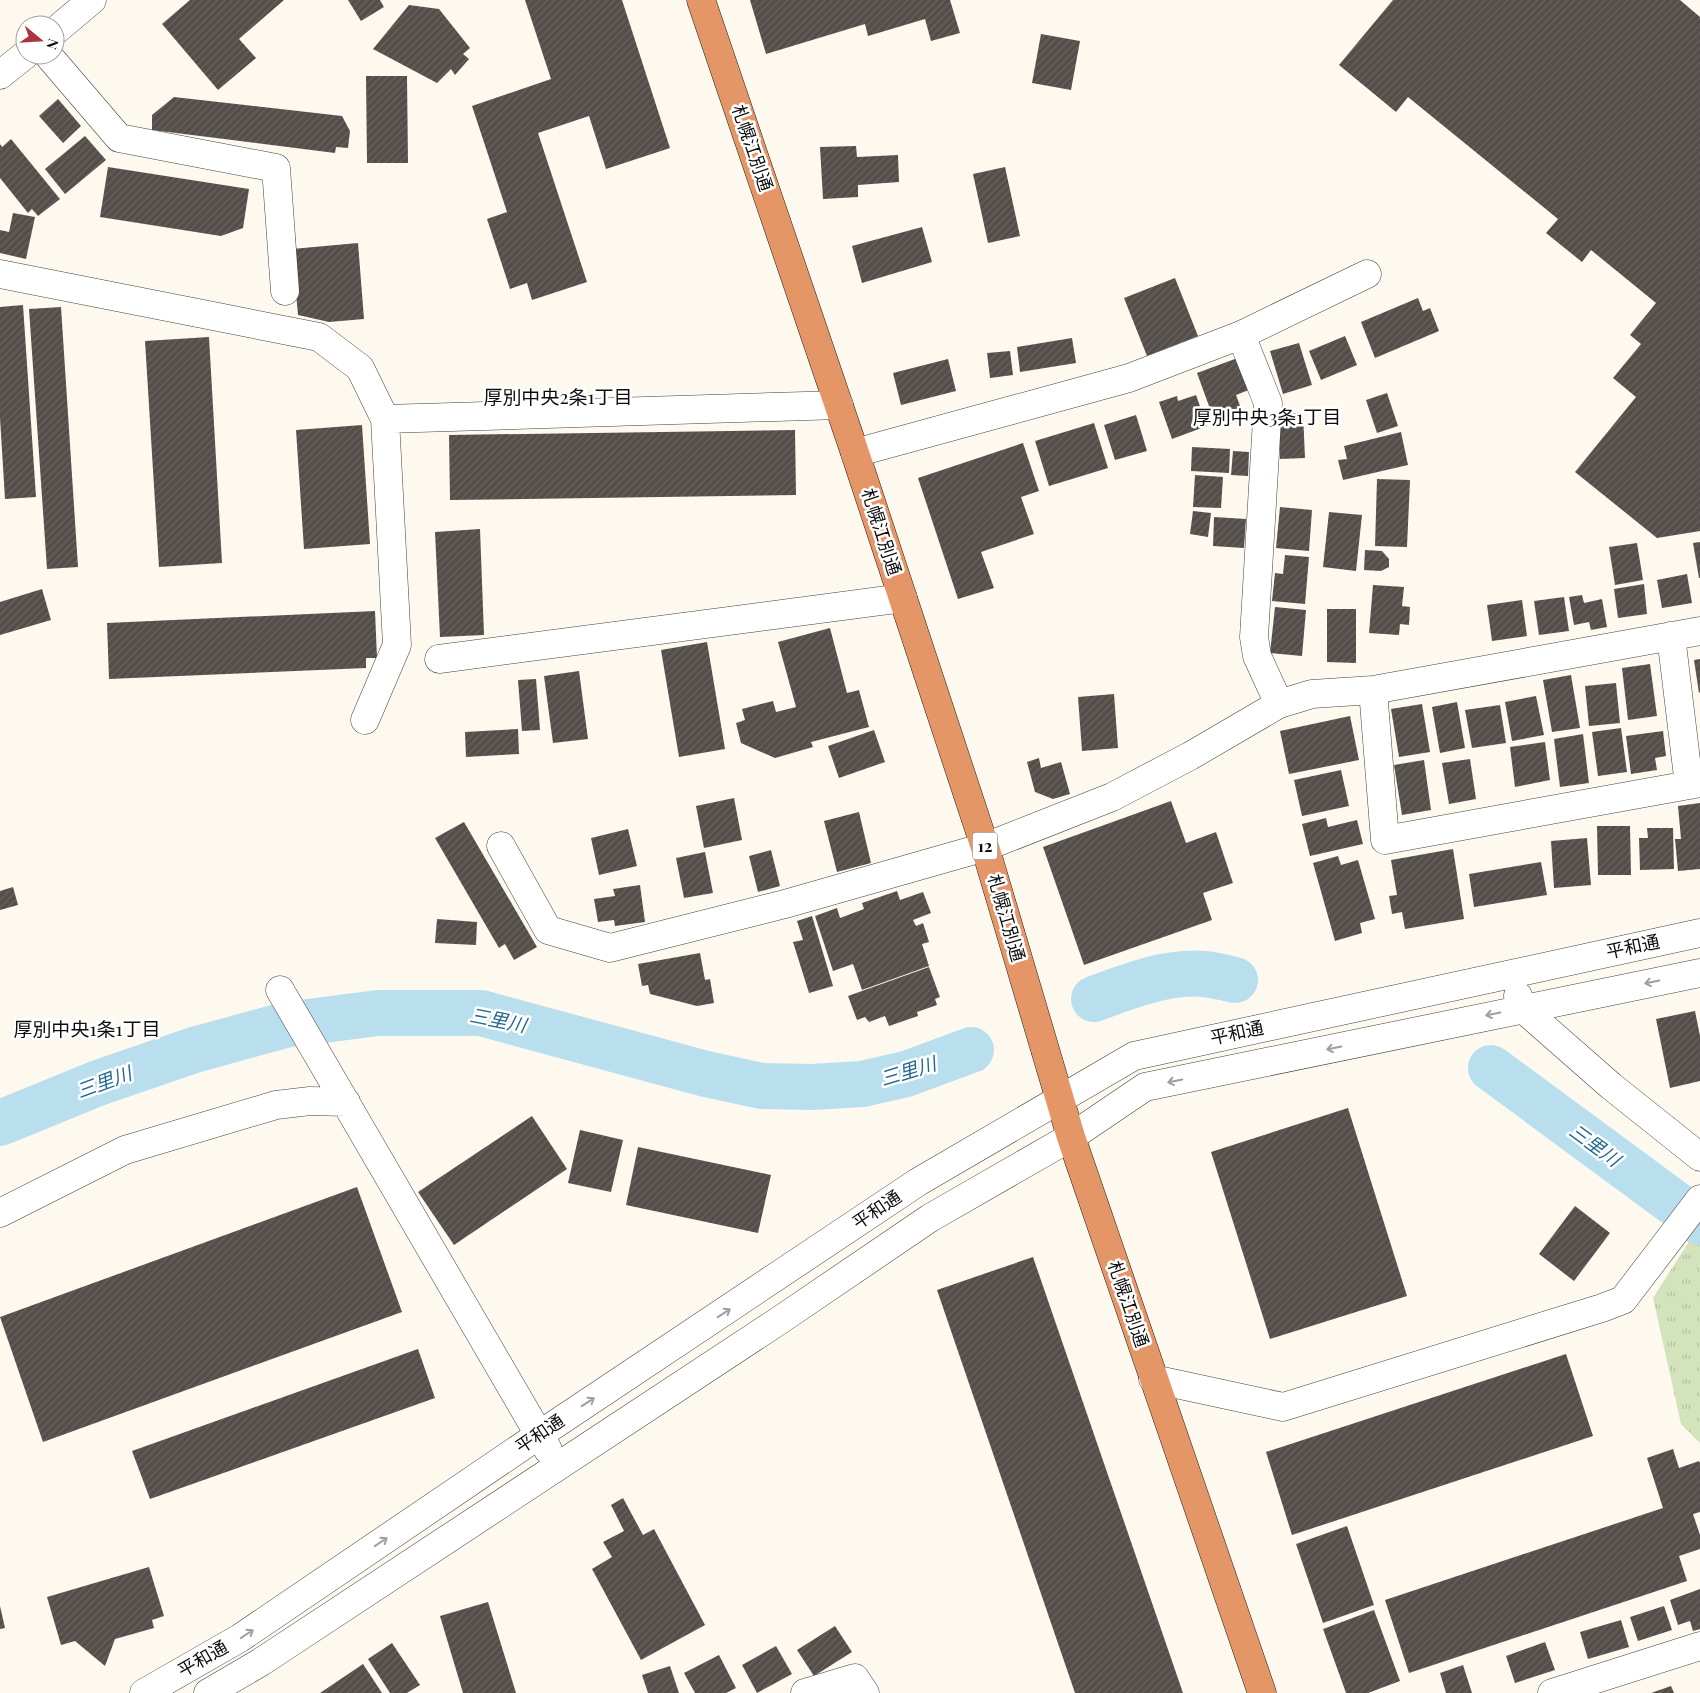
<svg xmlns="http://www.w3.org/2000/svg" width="1700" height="1693" font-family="'Playfair Display','Noto Sans JP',serif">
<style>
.park{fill:url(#park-tufts)}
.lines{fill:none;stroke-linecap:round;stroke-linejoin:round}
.river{stroke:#b9dfef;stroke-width:46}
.building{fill:url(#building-hatch)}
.minor-casing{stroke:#404040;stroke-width:29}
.highway-casing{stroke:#1e1e1e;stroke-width:29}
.minor{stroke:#fff;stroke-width:28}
.highway{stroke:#e49666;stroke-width:28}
.oneway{stroke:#9e9e9e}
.labels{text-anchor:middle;stroke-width:5;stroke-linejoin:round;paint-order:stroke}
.shield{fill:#fff;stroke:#565656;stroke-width:1}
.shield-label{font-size:16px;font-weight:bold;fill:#0d0d0d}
.street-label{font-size:18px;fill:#0d0d0d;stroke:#fff}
.neighbourhood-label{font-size:19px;fill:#0d0d0d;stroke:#fff}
.water-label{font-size:19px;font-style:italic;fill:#256990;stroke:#fff}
</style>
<defs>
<pattern id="park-tufts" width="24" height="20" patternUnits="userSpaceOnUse" patternTransform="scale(1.25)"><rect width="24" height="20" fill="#d3e4bc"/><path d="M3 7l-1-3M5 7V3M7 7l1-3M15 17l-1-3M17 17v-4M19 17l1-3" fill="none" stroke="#b4c2a0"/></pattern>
<pattern id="building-hatch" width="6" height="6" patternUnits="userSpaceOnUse" patternTransform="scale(1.25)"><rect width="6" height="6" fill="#544e4a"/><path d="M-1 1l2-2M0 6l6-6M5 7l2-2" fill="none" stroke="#686360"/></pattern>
</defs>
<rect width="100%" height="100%" fill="#fdf9ef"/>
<path class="park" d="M 1695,1232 L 1700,1235 L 1700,1443 L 1681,1424 L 1653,1298 Z"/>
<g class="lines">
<path class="river" d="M 1094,999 C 1128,986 1167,971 1204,974 C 1215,975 1225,978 1235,980
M 1491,1068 L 1700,1222
M 0,1123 L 98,1083 L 194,1050 L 285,1025 L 378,1013 L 481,1013 L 706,1074 L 762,1086 L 812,1087 L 862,1084 L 906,1074 L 971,1050"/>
</g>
<path class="building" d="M 190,0 L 284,0 L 239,39 L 256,58 L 218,90 L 162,24 Z
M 348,0 L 380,0 L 384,7 L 361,21 Z
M 525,0 L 622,0 L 670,148 L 606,169 L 589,116 L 538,133 L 587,282 L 532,300 L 527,283 L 510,289 L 487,219 L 507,212 L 472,106 L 551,79 Z
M 750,0 L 950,0 L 960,33 L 931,41 L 925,19 L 868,36 L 865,24 L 766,54 Z
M 1393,0 L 1680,0 L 1700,17 L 1700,531 L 1657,538 L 1575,472 L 1636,397 L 1613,378 L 1641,344 L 1630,335 L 1656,303 L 1591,250 L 1582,262 L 1546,233 L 1558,219 L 1408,97 L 1396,112 L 1339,65 Z
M 409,5 L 439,9 L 470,48 L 463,54 L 469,59 L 455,75 L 451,69 L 437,83 L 373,49 Z
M 1041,34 L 1080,41 L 1071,90 L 1032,83 Z
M 366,76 L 407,76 L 408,163 L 367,163 Z
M 174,97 L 342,116 L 350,131 L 348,148 L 336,147 L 335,153 L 152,130 L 152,115 Z
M 58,99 L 81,126 L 63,143 L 39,116 Z
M 85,136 L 106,160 L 65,194 L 45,169 Z
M 11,139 L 60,199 L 38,216 L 32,209 L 28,213 L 0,178 L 0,144 L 2,147 Z
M 856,146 L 857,157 L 898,155 L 899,182 L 858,185 L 858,197 L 823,199 L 820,147 Z
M 108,167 L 249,189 L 243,228 L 221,236 L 100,217 Z
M 1005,167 L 1020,236 L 988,243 L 973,174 Z
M 13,213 L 35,217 L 26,259 L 0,253 L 0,230 L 9,232 Z
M 922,227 L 932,262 L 862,283 L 852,246 Z
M 358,243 L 364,319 L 329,322 L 298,315 L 292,249 Z
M 1175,278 L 1198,336 L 1147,356 L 1124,298 Z
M 1418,298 L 1423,311 L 1430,308 L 1439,331 L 1375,358 L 1361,322 Z
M 23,305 L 36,497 L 5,499 L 0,418 L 0,307 Z
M 61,307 L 78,567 L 47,569 L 29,309 Z
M 1345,336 L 1357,365 L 1321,380 L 1309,351 Z
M 209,337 L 222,563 L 159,567 L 145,341 Z
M 1072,338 L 1076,363 L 1020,372 L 1017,347 Z
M 1299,343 L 1312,385 L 1283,394 L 1270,351 Z
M 1010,351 L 1013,375 L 990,378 L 987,353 Z
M 1243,356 L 1254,388 L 1236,395 L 1245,419 L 1217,428 L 1197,373 Z
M 948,359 L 956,391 L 901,405 L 893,373 Z
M 1387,393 L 1398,426 L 1377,433 L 1366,400 Z
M 1196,395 L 1207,426 L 1172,439 L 1159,402 L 1177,396 L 1178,401 Z
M 1303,413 L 1305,458 L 1280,459 L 1278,414 Z
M 1136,415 L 1147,451 L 1115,460 L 1104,425 Z
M 1094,423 L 1108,468 L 1049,486 L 1035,441 Z
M 362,425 L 370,544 L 304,549 L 296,430 Z
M 795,430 L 796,495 L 450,500 L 449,435 Z
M 1401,432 L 1408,465 L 1343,480 L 1338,460 L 1347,459 L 1344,446 Z
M 1023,443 L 1039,491 L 1021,497 L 1034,534 L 981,552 L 994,588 L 958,599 L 918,478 Z
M 1192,447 L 1230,449 L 1229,473 L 1191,471 Z
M 1233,451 L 1249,452 L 1248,476 L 1231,475 Z
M 1195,475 L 1223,477 L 1221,508 L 1193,507 Z
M 1377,479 L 1410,480 L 1407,547 L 1375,546 Z
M 1280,507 L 1312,510 L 1309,551 L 1276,548 Z
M 1193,511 L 1211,513 L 1208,537 L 1190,534 Z
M 1329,512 L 1362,515 L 1356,571 L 1323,567 Z
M 1214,517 L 1246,519 L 1244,548 L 1213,546 Z
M 480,529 L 484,635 L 440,637 L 435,532 Z
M 1700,542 L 1700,578 L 1699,578 L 1693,543 Z
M 1637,543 L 1643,580 L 1615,585 L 1609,547 Z
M 1365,550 L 1382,551 L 1389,559 L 1389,567 L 1381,571 L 1364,570 Z
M 1285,555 L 1309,557 L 1305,604 L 1272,601 L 1275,573 L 1283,574 Z
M 1687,574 L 1692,603 L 1662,608 L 1657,580 Z
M 1644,584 L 1647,614 L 1618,618 L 1614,589 Z
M 1373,585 L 1404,587 L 1402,606 L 1410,607 L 1409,625 L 1400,624 L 1399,635 L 1369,633 Z
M 42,589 L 51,620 L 0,635 L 0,602 Z
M 1582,595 L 1584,603 L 1602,599 L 1607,627 L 1591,630 L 1589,622 L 1574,625 L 1569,597 Z
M 1564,597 L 1569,631 L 1539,635 L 1534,601 Z
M 1522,600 L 1527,636 L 1492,641 L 1487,605 Z
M 1275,607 L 1306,610 L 1302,656 L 1270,653 Z
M 1327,609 L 1356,609 L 1356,663 L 1327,662 Z
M 375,611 L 377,658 L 366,658 L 366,668 L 109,679 L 107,623 Z
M 830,628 L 847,693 L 859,690 L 869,727 L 811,742 L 813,747 L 775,758 L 741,743 L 736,723 L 745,720 L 742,709 L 773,701 L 776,712 L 796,707 L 778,642 Z
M 707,642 L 725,749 L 679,757 L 661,650 Z
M 1700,659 L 1700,692 L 1699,693 L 1694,660 Z
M 1650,664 L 1657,716 L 1628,720 L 1622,668 Z
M 579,671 L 588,739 L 553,743 L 544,676 Z
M 1571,675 L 1580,728 L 1552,732 L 1543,680 Z
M 536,679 L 540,730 L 522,731 L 518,680 Z
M 1616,683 L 1620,723 L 1589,726 L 1585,686 Z
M 1114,694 L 1118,748 L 1082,751 L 1078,697 Z
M 1536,696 L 1544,735 L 1512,741 L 1505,702 Z
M 1457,702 L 1465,748 L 1440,753 L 1432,707 Z
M 1422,704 L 1430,752 L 1399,757 L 1391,709 Z
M 1500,705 L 1506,743 L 1472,748 L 1465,710 Z
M 1350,716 L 1359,760 L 1289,774 L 1280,731 Z
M 1621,728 L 1627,772 L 1598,776 L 1592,732 Z
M 518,729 L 519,754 L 466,757 L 465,732 Z
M 874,730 L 885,762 L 839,778 L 828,746 Z
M 1663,731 L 1666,756 L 1655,758 L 1657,770 L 1631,774 L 1626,736 Z
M 1583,734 L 1589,783 L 1560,787 L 1554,739 Z
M 1545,742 L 1550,780 L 1515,787 L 1510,747 Z
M 1039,758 L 1041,768 L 1061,762 L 1070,794 L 1053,799 L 1035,792 L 1027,762 Z
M 1470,759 L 1476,799 L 1449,804 L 1442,763 Z
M 1424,760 L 1431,810 L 1402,815 L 1394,765 Z
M 1341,770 L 1349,806 L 1302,816 L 1294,780 Z
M 734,798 L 742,840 L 704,848 L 696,806 Z
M 1171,801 L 1186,843 L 1216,832 L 1233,883 L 1203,893 L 1212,920 L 1084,965 L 1043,847 Z
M 1700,803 L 1700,869 L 1678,871 L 1675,839 L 1681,839 L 1678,806 Z
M 859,812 L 871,863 L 837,872 L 824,821 Z
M 1326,818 L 1328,827 L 1357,820 L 1363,844 L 1310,856 L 1302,824 Z
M 464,822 L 537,947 L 514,960 L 505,944 L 499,948 L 435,838 Z
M 1597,826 L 1630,826 L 1631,875 L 1598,875 Z
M 1647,828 L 1673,828 L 1674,869 L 1640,870 L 1639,838 L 1648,838 Z
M 628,829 L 637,866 L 599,875 L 591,838 Z
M 1587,838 L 1591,885 L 1554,888 L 1551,841 Z
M 1453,849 L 1464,919 L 1405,929 L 1402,912 L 1392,914 L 1389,896 L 1397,895 L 1391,860 Z
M 771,850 L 780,886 L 758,892 L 749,856 Z
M 705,852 L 713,893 L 684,898 L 676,858 Z
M 1338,856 L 1341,865 L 1358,860 L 1375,919 L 1360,923 L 1362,933 L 1335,941 L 1313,863 Z
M 1541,862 L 1547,895 L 1474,907 L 1469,874 Z
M 640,885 L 645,922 L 615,926 L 614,920 L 598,922 L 594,899 L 615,896 L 613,889 Z
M 13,887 L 18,905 L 0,910 L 0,891 Z
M 897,891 L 900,900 L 923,892 L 931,913 L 913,920 L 916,926 L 923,923 L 929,942 L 922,944 L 929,966 L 862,990 L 853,964 L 833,971 L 815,916 L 837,908 L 840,918 L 864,909 L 862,903 Z
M 812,916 L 833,986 L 809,993 L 793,942 L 803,940 L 797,921 Z
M 437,919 L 477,922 L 476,945 L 435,943 Z
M 700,953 L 705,980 L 710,979 L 714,1003 L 697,1006 L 650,994 L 648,985 L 642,986 L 638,964 Z
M 929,967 L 940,997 L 935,999 L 937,1005 L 917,1012 L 918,1016 L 889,1026 L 885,1016 L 869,1022 L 865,1017 L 857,1020 L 848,996 Z
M 1695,1011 L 1700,1036 L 1700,1081 L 1670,1088 L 1656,1019 Z
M 1348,1108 L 1407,1296 L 1270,1339 L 1211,1152 Z
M 532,1116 L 567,1169 L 454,1245 L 418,1192 Z
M 580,1130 L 623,1140 L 611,1192 L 568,1183 Z
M 638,1147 L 771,1175 L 758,1233 L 626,1205 Z
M 357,1187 L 402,1312 L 43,1442 L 0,1317 Z
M 1575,1206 L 1610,1233 L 1574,1281 L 1539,1254 Z
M 1033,1257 L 1183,1693 L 1075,1693 L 937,1290 Z
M 418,1349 L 435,1398 L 150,1499 L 132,1451 Z
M 1566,1354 L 1593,1436 L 1292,1535 L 1266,1452 Z
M 1673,1449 L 1679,1468 L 1699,1461 L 1700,1463 L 1700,1512 L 1693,1514 L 1700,1535 L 1700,1549 L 1679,1556 L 1687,1581 L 1409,1673 L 1385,1600 L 1663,1508 L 1647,1458 Z
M 623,1498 L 643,1535 L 654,1529 L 705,1625 L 641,1660 L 592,1569 L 612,1557 L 603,1542 L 624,1531 L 611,1505 Z
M 1347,1526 L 1374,1605 L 1323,1623 L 1296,1544 Z
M 149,1567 L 164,1616 L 152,1620 L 154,1628 L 115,1639 L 105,1666 L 75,1641 L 61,1645 L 47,1597 Z
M 1700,1589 L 1700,1629 L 1693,1631 L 1690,1621 L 1678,1625 L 1670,1600 Z
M 488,1602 L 516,1693 L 463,1693 L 440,1616 Z
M 0,1606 L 5,1628 L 0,1629 Z
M 1664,1606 L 1672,1630 L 1638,1641 L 1630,1617 Z
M 1374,1610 L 1400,1681 L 1368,1693 L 1346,1693 L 1323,1629 Z
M 1621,1620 L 1629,1647 L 1588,1659 L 1580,1632 Z
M 835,1626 L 852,1652 L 814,1676 L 797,1650 Z
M 1545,1642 L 1555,1670 L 1515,1683 L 1506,1656 Z
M 392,1643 L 420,1685 L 407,1693 L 390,1693 L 368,1659 Z
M 776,1646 L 792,1674 L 757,1693 L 742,1665 Z
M 719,1655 L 736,1688 L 726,1693 L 695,1693 L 684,1673 Z
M 363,1664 L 382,1693 L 320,1693 Z
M 1463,1665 L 1472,1693 L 1446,1693 L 1440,1673 Z
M 670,1666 L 679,1693 L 648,1693 L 642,1675 Z
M 1671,1686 L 1674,1693 L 1651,1693 Z"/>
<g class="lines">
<defs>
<path id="minor" d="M 55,31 L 92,0
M 48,55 L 119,138 L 276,168 L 285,291
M 0,75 L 25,55
M 0,274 L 319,337 L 360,368 L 385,419 L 839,405
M 1241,335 L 1268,403 L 1254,637 L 1257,656 L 1279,704
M 855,453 L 1129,378 L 1241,335 L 1367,274
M 1671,636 L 1689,785
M 439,659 L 903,598
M 1373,690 L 1385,840 L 1700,783
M 365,720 L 397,645 L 385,419
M 501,846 L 548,930 L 610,948 L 785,904 L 985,847 L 1112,797 L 1190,756 L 1279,704 L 1312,694 L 1373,690 L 1700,631
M 280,990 L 548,1450
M 1518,996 L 1522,1008 L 1611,1086 L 1700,1157
M 0,1213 L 125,1150 L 276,1105 L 310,1101 L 346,1102
M 1153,1379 L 1283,1407 L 1602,1308 L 1623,1300 L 1700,1199
M 144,1693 L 240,1638 L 539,1435 L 918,1182 L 1134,1056 L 1700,933
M 208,1693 L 261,1662 L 780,1320 L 930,1218 L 1071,1137 L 1145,1087 L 1700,973
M 805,1693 L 855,1678 L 865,1693
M 1552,1693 L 1700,1646"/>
<path id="highway" d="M 701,0 L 855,453 L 985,847 L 1071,1137 L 1262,1693"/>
</defs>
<use href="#minor" class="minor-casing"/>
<use href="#highway" class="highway-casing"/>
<use href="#minor" class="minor"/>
<use href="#highway" class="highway"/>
</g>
<defs><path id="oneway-shaft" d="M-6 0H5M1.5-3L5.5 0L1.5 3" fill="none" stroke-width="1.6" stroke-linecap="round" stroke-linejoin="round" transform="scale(1.25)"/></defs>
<g class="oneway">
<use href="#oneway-shaft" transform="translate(1652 982) rotate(169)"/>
<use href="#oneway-shaft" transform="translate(1493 1014) rotate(168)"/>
<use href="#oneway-shaft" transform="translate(1334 1048) rotate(168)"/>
<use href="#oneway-shaft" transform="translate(1175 1081) rotate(168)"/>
<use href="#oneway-shaft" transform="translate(724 1313) rotate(-33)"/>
<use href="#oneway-shaft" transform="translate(588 1402) rotate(-33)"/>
<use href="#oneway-shaft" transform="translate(381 1542) rotate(-34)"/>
<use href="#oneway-shaft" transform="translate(247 1634) rotate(-34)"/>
</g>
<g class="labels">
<rect class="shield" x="972.5" y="832.5" width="25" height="27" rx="4"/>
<g class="shield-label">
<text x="985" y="852">12</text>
</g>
<g class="street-label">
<text transform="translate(752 148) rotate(71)" y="6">札幌江別通</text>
<text transform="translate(881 532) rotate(72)" y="6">札幌江別通</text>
<text transform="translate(1006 918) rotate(74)" y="6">札幌江別通</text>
<text transform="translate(1633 947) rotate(-12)" y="6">平和通</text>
<text transform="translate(1237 1033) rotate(-12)" y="6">平和通</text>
<text transform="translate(877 1210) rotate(-34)" y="6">平和通</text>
<text transform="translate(1128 1304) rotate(71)" y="6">札幌江別通</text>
<text transform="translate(540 1434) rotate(-34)" y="6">平和通</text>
<text transform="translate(203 1659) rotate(-30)" y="6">平和通</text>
</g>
<g class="neighbourhood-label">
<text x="558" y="404">厚別中央2条1丁目</text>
<text x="1267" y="424">厚別中央3条1丁目</text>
<text x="87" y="1036">厚別中央1条1丁目</text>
</g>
<g class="water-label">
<text transform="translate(498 1020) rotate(11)" y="7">三里川</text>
<text transform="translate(908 1071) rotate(-17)" y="7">三里川</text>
<text transform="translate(104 1082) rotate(-20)" y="7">三里川</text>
<text transform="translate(1595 1145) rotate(36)" y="7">三里川</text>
</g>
</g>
<g transform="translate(40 40) rotate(108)"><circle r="24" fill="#ffffff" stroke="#9e9e9e"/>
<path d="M0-4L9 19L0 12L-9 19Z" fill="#ad3543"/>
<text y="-8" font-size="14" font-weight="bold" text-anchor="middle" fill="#0d0d0d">N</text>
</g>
</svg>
